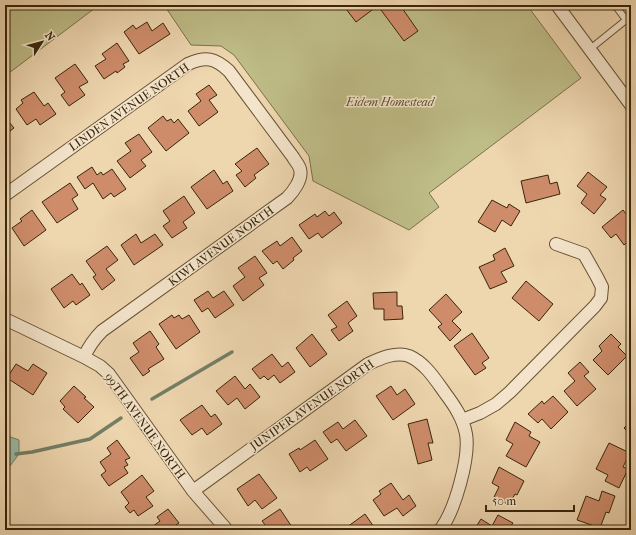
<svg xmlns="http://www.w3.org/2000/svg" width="636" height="535" font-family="'IM FELL French Canon',serif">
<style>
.green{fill:#bebc87;stroke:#7b7149}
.water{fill:#9bbaa5;stroke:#737f67}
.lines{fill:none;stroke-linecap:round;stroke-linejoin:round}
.stream{stroke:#737f67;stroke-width:3.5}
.building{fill:#ce8c6a;stroke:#38260b}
.service-casing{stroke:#665234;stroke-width:8}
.minor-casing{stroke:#665234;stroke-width:14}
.service{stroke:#f4e4cb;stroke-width:6}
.minor{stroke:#f4e4cb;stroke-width:12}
.labels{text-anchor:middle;stroke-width:3;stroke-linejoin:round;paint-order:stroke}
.park-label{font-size:12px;font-style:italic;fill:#5a4c2a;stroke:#f4e4cb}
.street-label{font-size:12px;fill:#38260b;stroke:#f4e4cb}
</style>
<rect width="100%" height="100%" fill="#eed6af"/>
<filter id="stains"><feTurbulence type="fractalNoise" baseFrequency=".005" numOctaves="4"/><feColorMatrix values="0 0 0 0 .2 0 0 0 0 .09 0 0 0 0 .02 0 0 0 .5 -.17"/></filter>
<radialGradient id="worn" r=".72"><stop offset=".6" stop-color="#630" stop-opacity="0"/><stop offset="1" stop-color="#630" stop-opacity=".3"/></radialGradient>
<path class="green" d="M 5,5 L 99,5 L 5,76 Z
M 164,5 L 527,5 L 581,78 L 429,193 L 439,207 L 409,230 L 313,181 L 309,156 L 234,55 L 221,46 L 191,45 Z"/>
<path class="water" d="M 5,435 L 19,440 L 19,454 L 10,466 L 5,469 Z"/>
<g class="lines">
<path class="stream" d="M 152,399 L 232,352
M 16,454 L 32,452 L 90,439 L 121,418"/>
</g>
<path class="building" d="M 343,5 L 374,5 L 376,7 L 356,22 Z
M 388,5 L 400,5 L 418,31 L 404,41 L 381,10 Z
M 147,22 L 152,31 L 163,23 L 170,34 L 139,54 L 124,32 L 133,25 L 136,29 Z
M 117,43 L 129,61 L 123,64 L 125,67 L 117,73 L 116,71 L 104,79 L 95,66 L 106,59 L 102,54 Z
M 75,64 L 88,82 L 79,87 L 85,95 L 69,106 L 61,95 L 65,92 L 55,78 Z
M 209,85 L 217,95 L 209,100 L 218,112 L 199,126 L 188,111 L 201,101 L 196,94 Z
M 34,92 L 44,106 L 48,103 L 56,114 L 40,125 L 36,119 L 27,125 L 16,109 L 23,103 L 21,100 Z
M 163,116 L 167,121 L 171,119 L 174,123 L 178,119 L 189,133 L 166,151 L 148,128 Z
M 5,117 L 14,128 L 5,135 Z
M 139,134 L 152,152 L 141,160 L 146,166 L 130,178 L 117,161 L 131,151 L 125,143 Z
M 257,148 L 269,164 L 254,175 L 256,178 L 245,187 L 236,175 L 242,171 L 235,164 Z
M 92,167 L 97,175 L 101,172 L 103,175 L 112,169 L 126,189 L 114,197 L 111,193 L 103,199 L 93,183 L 85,189 L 77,177 Z
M 214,170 L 223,184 L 227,181 L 233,191 L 207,209 L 191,187 Z
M 588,172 L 607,187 L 600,195 L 606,199 L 594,214 L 581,203 L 587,194 L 577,186 Z
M 548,175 L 550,184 L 557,182 L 560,194 L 526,203 L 521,181 Z
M 70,183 L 78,195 L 72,199 L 78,209 L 57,223 L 42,202 Z
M 184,196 L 195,213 L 183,222 L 187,228 L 172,238 L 163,226 L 170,221 L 163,211 Z
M 492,200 L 507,208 L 509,204 L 520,211 L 511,226 L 502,220 L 495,232 L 478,222 Z
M 32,210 L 46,230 L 24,246 L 12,228 L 22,221 L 20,219 Z
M 623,210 L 631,220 L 631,239 L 624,245 L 616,234 L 611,238 L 602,227 Z
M 325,211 L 329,216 L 334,212 L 342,223 L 322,238 L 318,233 L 309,239 L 299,225 L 315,214 L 317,217 Z
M 136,234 L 141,243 L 155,234 L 163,245 L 134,265 L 121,245 Z
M 292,237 L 302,251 L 293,258 L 294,260 L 283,269 L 277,261 L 273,264 L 262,251 L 277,241 L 280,246 Z
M 107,246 L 118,260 L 106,269 L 115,280 L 102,290 L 93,277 L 96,275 L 86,261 Z
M 505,248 L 514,266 L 501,272 L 507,282 L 490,289 L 479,267 L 495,260 L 493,255 Z
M 255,256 L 267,273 L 259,278 L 264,285 L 243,301 L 233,286 L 245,277 L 238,268 Z
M 72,274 L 80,285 L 82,283 L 90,295 L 76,305 L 73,301 L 64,308 L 51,289 Z
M 526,281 L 553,304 L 539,321 L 512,298 Z
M 208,291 L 213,298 L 224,291 L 234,305 L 215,318 L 208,308 L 202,312 L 194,300 Z
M 397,292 L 397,306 L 402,306 L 403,319 L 384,320 L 384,309 L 374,309 L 373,293 Z
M 446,294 L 462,312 L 452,321 L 461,330 L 450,341 L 438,327 L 442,324 L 429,310 Z
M 347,301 L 357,316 L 348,323 L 353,331 L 339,341 L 331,330 L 337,327 L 328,315 Z
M 172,315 L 174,318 L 179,315 L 182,319 L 189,315 L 200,332 L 176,349 L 159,324 Z
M 150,331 L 159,344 L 156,347 L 164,359 L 148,369 L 150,371 L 143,376 L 130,358 L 139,352 L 133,343 Z
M 472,333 L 489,358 L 482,363 L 486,368 L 475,375 L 454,346 Z
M 312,334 L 327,354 L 310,367 L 296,348 Z
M 611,334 L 621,344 L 618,347 L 627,356 L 608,375 L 593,360 L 602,351 L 599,346 Z
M 272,354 L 282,367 L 288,362 L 295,372 L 280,383 L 274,375 L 268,380 L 264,376 L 260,379 L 252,369 Z
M 580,362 L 589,372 L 584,376 L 596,389 L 577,406 L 564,391 L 575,381 L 568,373 Z
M 16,364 L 28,371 L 33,364 L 47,373 L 33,395 L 7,378 Z
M 235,376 L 245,389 L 250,384 L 260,397 L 245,409 L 237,398 L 228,405 L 216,391 Z
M 74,386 L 86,397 L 84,398 L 94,407 L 78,423 L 63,409 L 65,407 L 60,401 Z
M 391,386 L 397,395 L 405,389 L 415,404 L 393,420 L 376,396 Z
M 553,396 L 568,412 L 551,429 L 542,419 L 538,423 L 528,414 L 542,401 L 544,404 Z
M 202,405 L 211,417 L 215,414 L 222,424 L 207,435 L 202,428 L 192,435 L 180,420 Z
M 427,419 L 433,443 L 428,443 L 432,460 L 418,464 L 408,424 Z
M 355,420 L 367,436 L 346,451 L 337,439 L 331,443 L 323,432 L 338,422 L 343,429 Z
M 631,421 L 631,435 L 624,428 Z
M 515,422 L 531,432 L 529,436 L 540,442 L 526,467 L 506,456 L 513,444 L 506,440 Z
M 117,440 L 130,458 L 125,460 L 128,465 L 124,467 L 128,473 L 109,486 L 101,475 L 106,471 L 100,462 L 111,454 L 107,448 Z
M 315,440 L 328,459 L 310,471 L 307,467 L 300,472 L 289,454 L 299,448 L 300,450 Z
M 609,443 L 630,453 L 623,467 L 628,469 L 619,488 L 605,481 L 608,475 L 596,469 Z
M 499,467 L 524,481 L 517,495 L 515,494 L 509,505 L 494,497 L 499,487 L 492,483 Z
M 259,474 L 277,498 L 262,509 L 255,500 L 248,506 L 237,489 Z
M 142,475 L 154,491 L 146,497 L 153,506 L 138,516 L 134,510 L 130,513 L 125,507 L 129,503 L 121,492 Z
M 391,483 L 403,500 L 409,495 L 416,506 L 403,516 L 397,508 L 384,516 L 373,500 L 381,494 L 379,491 Z
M 602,491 L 615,496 L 609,513 L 606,512 L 600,528 L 577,520 L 586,496 L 599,501 Z
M 168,509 L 179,523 L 170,529 L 171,530 L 148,530 L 160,521 L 157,517 Z
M 280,509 L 294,530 L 269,530 L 262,521 Z
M 365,514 L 376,530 L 349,530 L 347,527 Z
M 498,515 L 513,523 L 508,530 L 474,530 L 481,519 L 492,526 Z"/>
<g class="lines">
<defs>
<path id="service" d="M 615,5 L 626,20
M 590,49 L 626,20 L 631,19"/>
<path id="minor" d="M 557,5 L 631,105
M 5,195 L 188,64 C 206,56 215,58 229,71 L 293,157 C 295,161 299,165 300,169 C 303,179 293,192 287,198 L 102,331 C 93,340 89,346 84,357
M 5,319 L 84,357 L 100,366 L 109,374 L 193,491 L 227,530
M 462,420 L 480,413 L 496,404 L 510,392 L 595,306 L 601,298 L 602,287 L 597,277 L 584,254 L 556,244
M 193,491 L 368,364 C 379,359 396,351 409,356 C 425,363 435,379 445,393 C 454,405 463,418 466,434 C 470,457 455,511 440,530"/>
</defs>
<use href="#service" class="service-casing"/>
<use href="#minor" class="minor-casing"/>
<use href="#service" class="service"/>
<use href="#minor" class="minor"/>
</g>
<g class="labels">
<g class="park-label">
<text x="390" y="106">Eidem Homestead</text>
</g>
<g class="street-label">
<text transform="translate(129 107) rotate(-35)" y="4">LINDEN AVENUE NORTH</text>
<text transform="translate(221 246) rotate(-36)" y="4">KIWI AVENUE NORTH</text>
<text transform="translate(312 405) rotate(-35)" y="4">JUNIPER AVENUE NORTH</text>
<text transform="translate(145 426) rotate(54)" y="4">99TH AVENUE NORTH</text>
</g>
</g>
<rect width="636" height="535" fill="none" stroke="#eed6af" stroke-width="20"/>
<rect x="6" y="6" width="624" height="523" fill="none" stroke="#38260b" stroke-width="2"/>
<rect x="10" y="10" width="616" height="515" fill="none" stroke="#38260b"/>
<g transform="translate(42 42) rotate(54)" stroke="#f4e4cb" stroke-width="3" paint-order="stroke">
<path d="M0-3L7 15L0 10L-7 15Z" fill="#38260b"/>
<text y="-6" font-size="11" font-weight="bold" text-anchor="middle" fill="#38260b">N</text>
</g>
<path d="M486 505v6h88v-6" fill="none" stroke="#38260b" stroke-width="2"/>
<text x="492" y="505" font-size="12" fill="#38260b" stroke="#f4e4cb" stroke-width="3" paint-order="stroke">50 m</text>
<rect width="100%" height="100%" filter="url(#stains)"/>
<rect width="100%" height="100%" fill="url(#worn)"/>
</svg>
